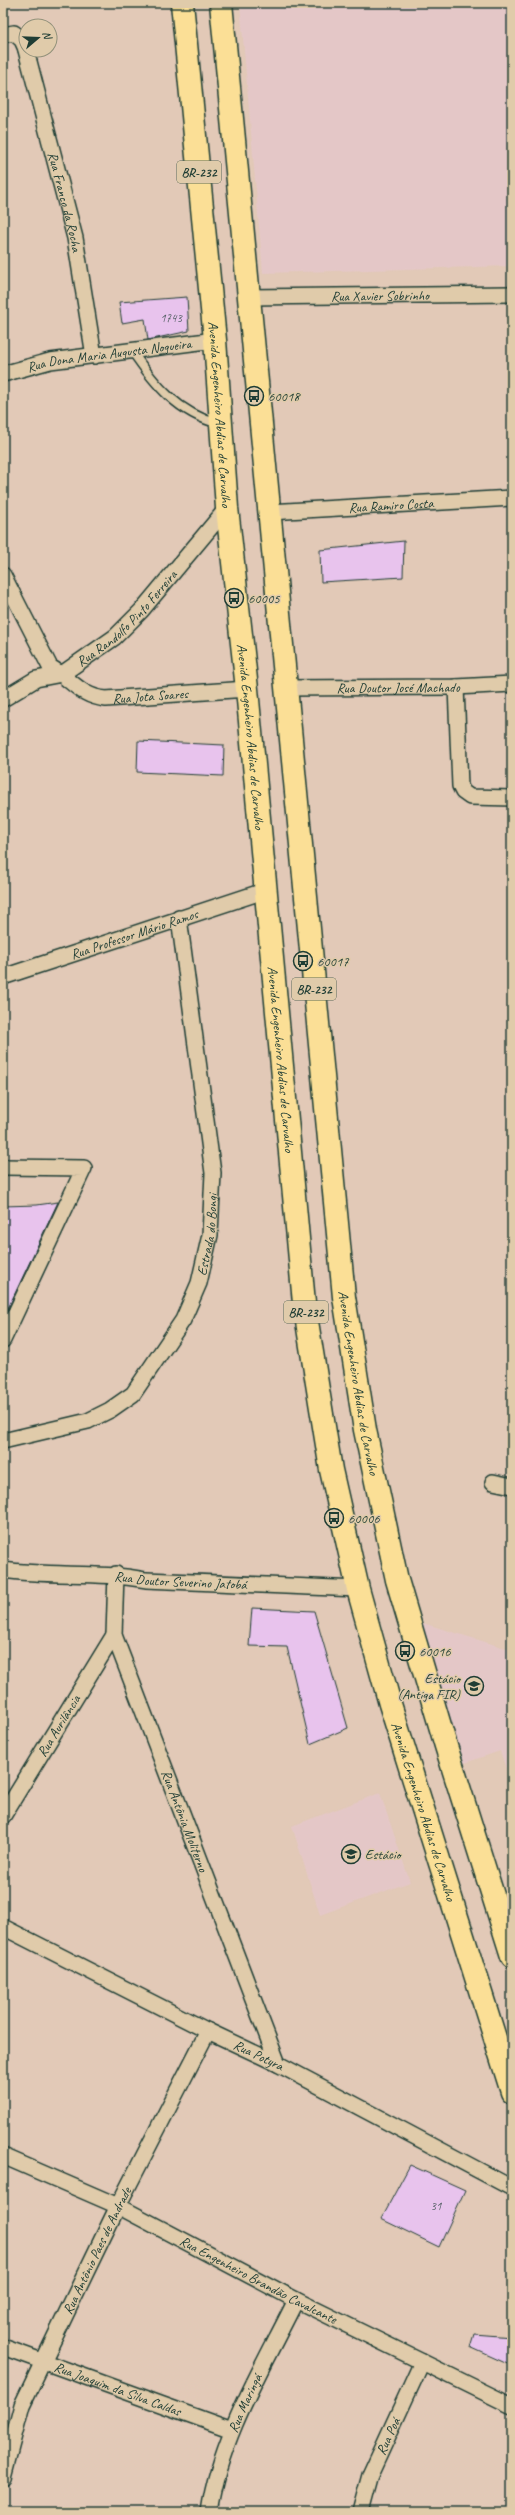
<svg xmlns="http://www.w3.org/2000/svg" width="515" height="2515" font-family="Caveat,sans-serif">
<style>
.built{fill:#e4c7c7}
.building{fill:#e8c3ed;stroke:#1f3d34}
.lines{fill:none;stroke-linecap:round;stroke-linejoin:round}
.lane-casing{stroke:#1f3d34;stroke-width:11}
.street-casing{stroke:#1f3d34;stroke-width:18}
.highway-casing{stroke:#1f3d34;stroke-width:25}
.lane{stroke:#e0cbaa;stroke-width:8}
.street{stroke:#e0cbaa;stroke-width:15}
.highway{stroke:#fbdf96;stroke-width:22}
.labels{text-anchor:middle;stroke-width:3;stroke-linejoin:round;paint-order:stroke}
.number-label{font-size:12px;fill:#515e62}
.shield{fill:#e0cbaa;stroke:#596857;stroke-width:1}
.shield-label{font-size:13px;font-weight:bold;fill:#1f3d34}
.street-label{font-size:14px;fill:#1f3d34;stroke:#e0cbaa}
.poi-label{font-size:14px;fill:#1f3d34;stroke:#e0cbaa;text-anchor:start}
</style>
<rect width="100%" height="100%" fill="#e2c9b7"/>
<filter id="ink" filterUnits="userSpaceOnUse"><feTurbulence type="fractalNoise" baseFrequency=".025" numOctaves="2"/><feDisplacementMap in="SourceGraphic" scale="8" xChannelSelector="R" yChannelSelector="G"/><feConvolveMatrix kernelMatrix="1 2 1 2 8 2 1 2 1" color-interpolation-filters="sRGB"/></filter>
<g filter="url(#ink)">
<path class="built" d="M 240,3 L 512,3 L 512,266 L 263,273 Z
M 416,1621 L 512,1650 L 512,1786 L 500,1751 L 459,1765 Z
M 380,1793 L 410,1882 L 320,1915 L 292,1826 Z"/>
<path class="building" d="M 187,297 L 189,331 L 148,340 L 145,319 L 122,323 L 119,302 Z
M 404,541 L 403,577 L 321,582 L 320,550 Z
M 138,741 L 224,745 L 223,776 L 137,772 Z
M 58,1202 L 3,1319 L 3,1206 L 37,1205 Z
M 252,1608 L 314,1611 L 348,1728 L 310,1744 L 287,1647 L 249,1646 Z
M 410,2165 L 465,2190 L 439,2247 L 381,2219 Z
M 474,2334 L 512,2337 L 512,2366 L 470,2347 Z"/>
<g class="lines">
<defs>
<path id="lane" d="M 132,351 C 155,385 178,413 219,424"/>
<g id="street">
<path d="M 3,35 L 14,33 L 22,40 L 26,49"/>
<path id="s1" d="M 26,50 L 75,238 L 94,356"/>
<path id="s2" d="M 249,297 L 512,294"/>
<path id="s3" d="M 3,374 L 50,361 L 215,340"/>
<path id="s4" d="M 269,512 L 512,498"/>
<path id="s5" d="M 3,575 L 50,667 C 72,679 79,696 106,699 L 247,689"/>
<path d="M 456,687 L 460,786 L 463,792 L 470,797 L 512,798"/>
<path id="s6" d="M 284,688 L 456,687 L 512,684"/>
<path id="s7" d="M 3,699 L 36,679 L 62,674 L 115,637 L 141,611 L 227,508"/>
<path id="s8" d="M 3,977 L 264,891"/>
<path d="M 3,1167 L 84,1168 L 3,1340"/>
<path id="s9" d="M 3,1441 L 88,1421 L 110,1410 L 133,1394 L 183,1320 L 199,1283 L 210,1235 L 213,1173 L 179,918"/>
<path d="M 493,1482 L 512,1486"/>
<path id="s10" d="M 3,1570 C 51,1577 99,1571 146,1580 L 358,1589"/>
<path id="s11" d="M 116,1574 L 114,1635 L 278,2064"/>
<path id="s12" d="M 3,1816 L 114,1635"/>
<path id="s13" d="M 3,1927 L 208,2031 L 278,2064 L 512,2188"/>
<path id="s14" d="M 3,2156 L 118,2206 L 296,2300 L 512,2406"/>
<path id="s15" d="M 3,2347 L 232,2430"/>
<path id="s16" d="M 3,2477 L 22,2405 L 118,2206 L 208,2031"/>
<path id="s17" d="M 209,2512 C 220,2437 263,2367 296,2300"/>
<path id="s18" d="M 360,2512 L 370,2475 L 422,2362"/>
</g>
<g id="highway">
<path id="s19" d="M 182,3 L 215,340 L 227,508 L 247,689 L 304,1303 L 331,1470 L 358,1589 L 390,1704 L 512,2092"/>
<path id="s20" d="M 221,3 L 344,1297 L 365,1430 L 397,1580 L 446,1746 L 512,1956"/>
</g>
</defs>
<use href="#lane" class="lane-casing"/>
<use href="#street" class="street-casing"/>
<use href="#highway" class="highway-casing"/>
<use href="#lane" class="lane"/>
<use href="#street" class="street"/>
<use href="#highway" class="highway"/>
</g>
</g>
<defs>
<symbol id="bus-ring" viewBox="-11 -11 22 22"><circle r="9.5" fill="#e0cbaa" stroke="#1f3d34" stroke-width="1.5"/><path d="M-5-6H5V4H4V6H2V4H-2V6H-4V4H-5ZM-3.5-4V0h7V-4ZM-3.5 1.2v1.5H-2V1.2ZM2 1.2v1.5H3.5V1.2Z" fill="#1f3d34"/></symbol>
<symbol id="university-ring" viewBox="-11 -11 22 22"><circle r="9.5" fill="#e0cbaa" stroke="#1f3d34" stroke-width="1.5"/><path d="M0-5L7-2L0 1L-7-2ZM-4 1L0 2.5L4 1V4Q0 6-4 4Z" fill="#1f3d34"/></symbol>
</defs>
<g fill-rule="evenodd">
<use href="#bus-ring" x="243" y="385" width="22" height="22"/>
<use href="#bus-ring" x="223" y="587" width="22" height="22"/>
<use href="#bus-ring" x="292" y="950" width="22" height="22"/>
<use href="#bus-ring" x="323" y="1507" width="22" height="22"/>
<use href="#bus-ring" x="394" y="1640" width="22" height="22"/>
<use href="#university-ring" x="463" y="1675" width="22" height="22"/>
<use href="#university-ring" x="340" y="1843" width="22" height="22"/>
</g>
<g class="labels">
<g class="number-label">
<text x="171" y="322">1743</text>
<text x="436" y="2210">31</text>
</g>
<g class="shield">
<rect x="177" y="161" width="44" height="22" rx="3"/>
<rect x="292" y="978" width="44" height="22" rx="3"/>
<rect x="284" y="1301" width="44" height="22" rx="3"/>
</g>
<g class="shield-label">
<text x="199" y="177">BR-232</text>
<text x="314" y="994">BR-232</text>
<text x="306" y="1317">BR-232</text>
</g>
<g class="street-label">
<text dy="5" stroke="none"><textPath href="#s1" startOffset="157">Rua Franco da Rocha</textPath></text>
<text dy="5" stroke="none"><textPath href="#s2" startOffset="131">Rua Xavier Sobrinho</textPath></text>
<text dy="5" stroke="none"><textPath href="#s3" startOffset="108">Rua Dona Maria Augusta Nogueira</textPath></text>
<text dy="5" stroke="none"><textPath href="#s19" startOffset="413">Avenida Engenheiro Abdias de Carvalho</textPath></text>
<text dy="5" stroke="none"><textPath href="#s4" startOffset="122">Rua Ramiro Costa</textPath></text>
<text dy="5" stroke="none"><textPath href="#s7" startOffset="151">Rua Randolfo Pinto Ferreira</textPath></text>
<text dy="5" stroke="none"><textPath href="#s6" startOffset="114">Rua Doutor José Machado</textPath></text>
<text dy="5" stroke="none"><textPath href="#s5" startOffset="213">Rua Jota Soares</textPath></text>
<text dy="5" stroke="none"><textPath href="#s19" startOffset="737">Avenida Engenheiro Abdias de Carvalho</textPath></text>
<text dy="5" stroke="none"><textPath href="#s8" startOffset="138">Rua Professor Mário Ramos</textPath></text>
<text dy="5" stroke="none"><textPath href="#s19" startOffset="1061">Avenida Engenheiro Abdias de Carvalho</textPath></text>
<text dy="5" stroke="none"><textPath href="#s9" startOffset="319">Estrada do Bongi</textPath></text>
<text dy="5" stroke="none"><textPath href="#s20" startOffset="1387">Avenida Engenheiro Abdias de Carvalho</textPath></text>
<text dy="5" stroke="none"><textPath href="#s10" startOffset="178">Rua Doutor Severino Jatobá</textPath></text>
<text dy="5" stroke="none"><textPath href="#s12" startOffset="106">Rua Aurilância</textPath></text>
<text dy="5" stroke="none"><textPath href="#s19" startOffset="1829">Avenida Engenheiro Abdias de Carvalho</textPath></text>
<text dy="5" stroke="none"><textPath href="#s11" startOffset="260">Rua Antônia Moliterno</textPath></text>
<text dy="5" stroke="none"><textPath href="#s13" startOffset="286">Rua Potyra</textPath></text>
<text dy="5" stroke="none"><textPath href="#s16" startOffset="246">Rua Antônio Paes de Andrade</textPath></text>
<text dy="5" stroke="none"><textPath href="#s14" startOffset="284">Rua Engenheiro Brandão Cavalcante</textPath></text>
<text dy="5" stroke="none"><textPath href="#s15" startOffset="122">Rua Joaquim da Silva Caldas</textPath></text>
<text dy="5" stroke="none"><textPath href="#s17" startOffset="115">Rua Maringá</textPath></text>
<text dy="5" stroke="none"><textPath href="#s18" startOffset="81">Rua Poá</textPath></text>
</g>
<g class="poi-label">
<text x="268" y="401">60018</text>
<text x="248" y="603">60005</text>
<text x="317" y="966">60017</text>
<text x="348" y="1523">60006</text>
<text x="419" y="1656">60016</text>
<text x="460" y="1683" text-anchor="end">Estácio<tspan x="460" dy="16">(Antiga FIR)</tspan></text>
<text x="365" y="1859">Estácio</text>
</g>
</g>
<rect width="515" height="2515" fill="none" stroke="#e0cbaa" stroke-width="16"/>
<rect x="8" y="8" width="499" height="2499" fill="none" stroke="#1f3d34" stroke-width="1.5" filter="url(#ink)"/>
<g transform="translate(38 38) rotate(71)"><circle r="19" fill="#e0cbaa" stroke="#93927b"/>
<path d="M0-3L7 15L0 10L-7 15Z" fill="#1f3d34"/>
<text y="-6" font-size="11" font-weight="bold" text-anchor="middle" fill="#1f3d34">N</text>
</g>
</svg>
